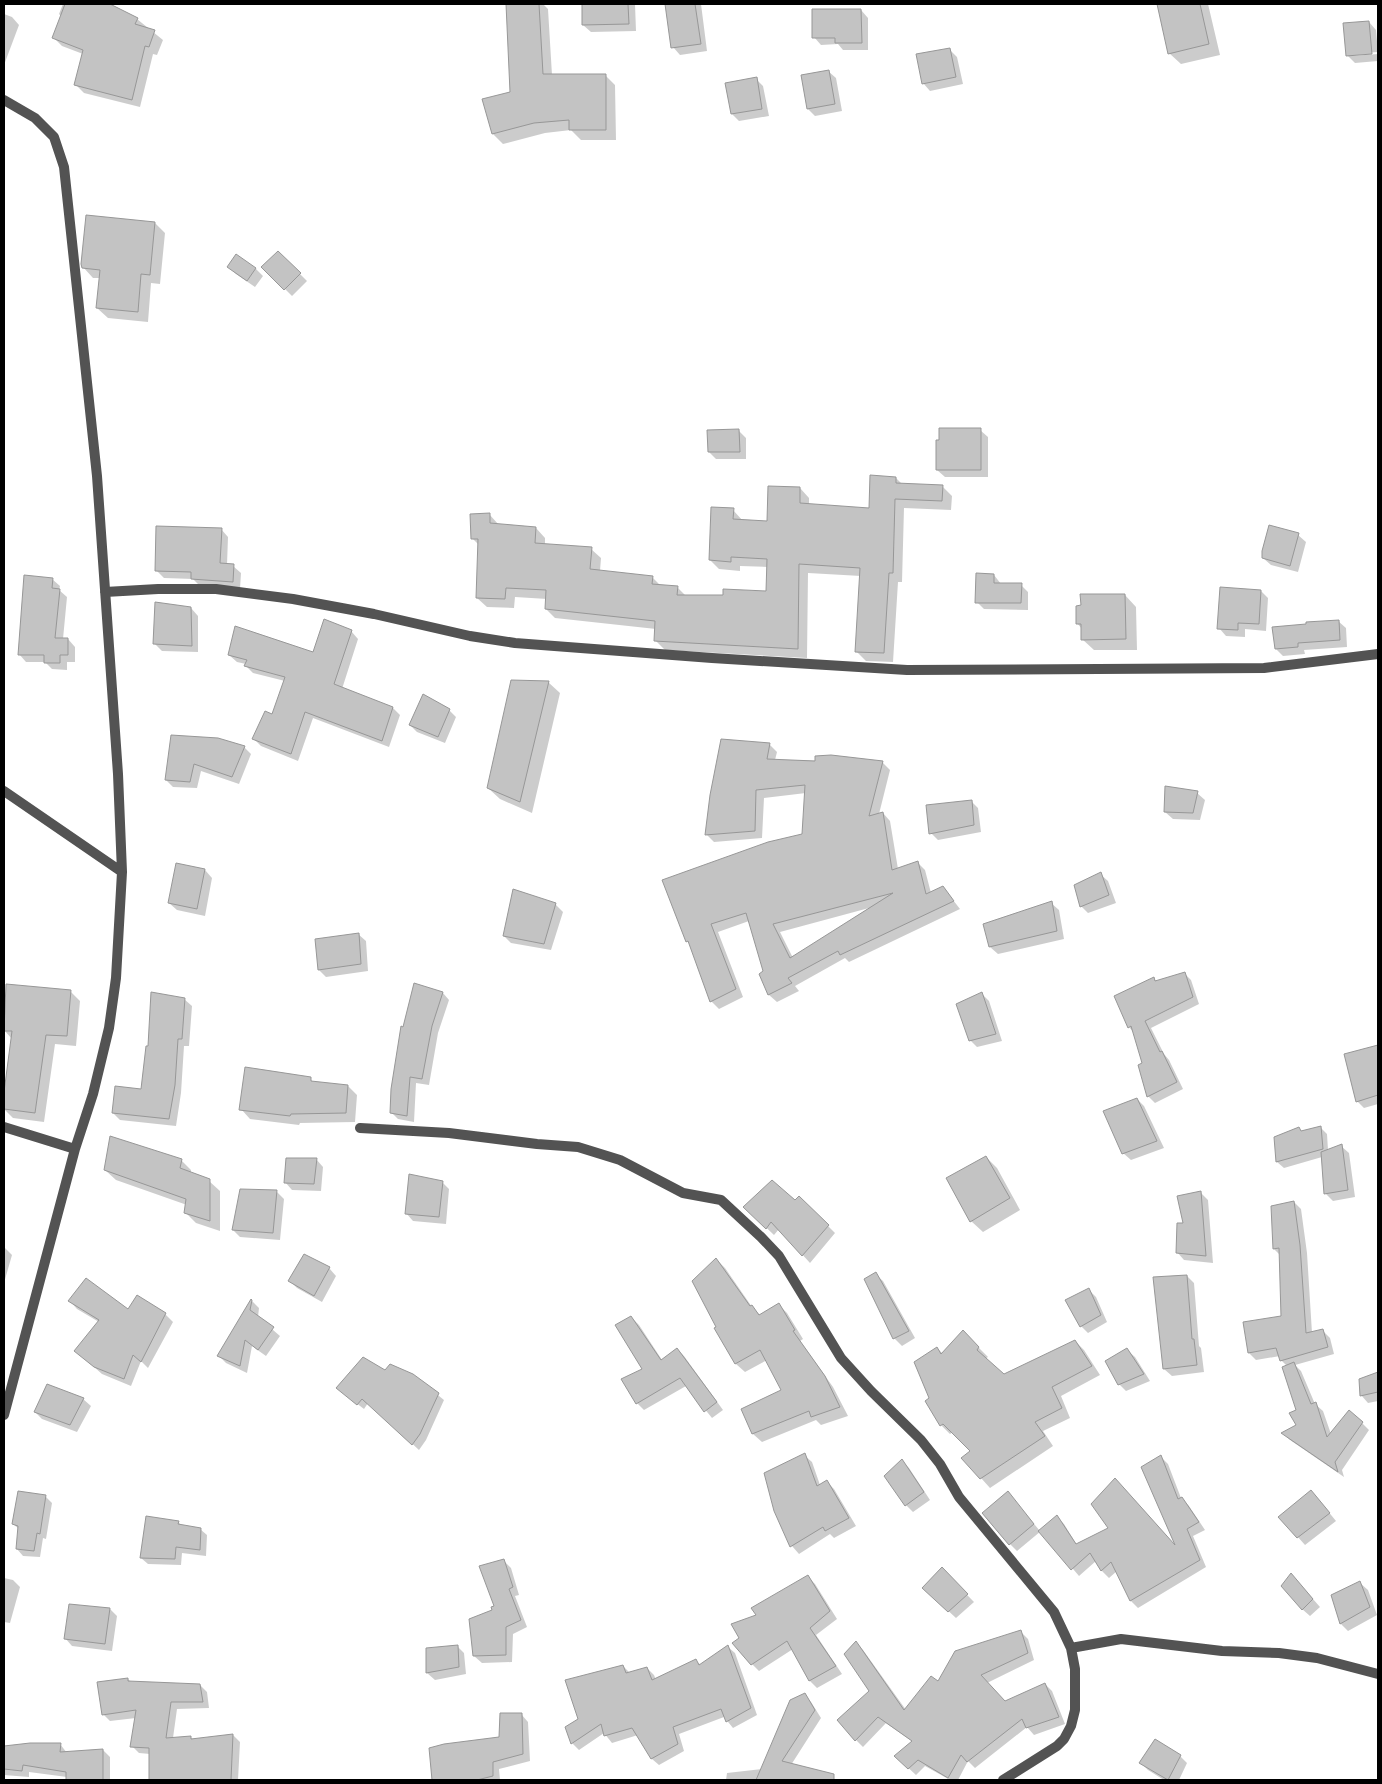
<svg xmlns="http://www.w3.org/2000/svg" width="1382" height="1784" font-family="Lato,sans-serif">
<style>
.shadow{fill:#0003;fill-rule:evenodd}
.building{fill:#c3c3c3;stroke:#979797;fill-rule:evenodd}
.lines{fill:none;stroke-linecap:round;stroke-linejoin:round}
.minor{stroke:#535353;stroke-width:10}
</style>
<rect width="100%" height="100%" fill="#fff"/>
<path class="shadow" d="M 63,4 L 112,4 L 111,5 L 137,19 L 163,40 L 157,55 L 153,54 L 140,107 L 84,93 L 76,85 L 83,54 L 62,46 L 53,37 L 61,16 L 59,14 Z
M 507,4 L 543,4 L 548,9 L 552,75 L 605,75 L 615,85 L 616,140 L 581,140 L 571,130 L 545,133 L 503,144 L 493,134 L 511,93 Z
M 583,4 L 635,4 L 636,31 L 591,32 L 583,25 Z
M 667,4 L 701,4 L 707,51 L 680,55 L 673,47 Z
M 1158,4 L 1208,4 L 1220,55 L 1181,64 L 1169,53 Z
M 861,10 L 868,18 L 868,50 L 843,50 L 838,44 L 821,45 L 814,37 Z
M 4,14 L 12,17 L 19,25 L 4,65 Z
M 1369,22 L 1376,30 L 1378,52 L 1352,54 L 1352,56 L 1378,54 L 1378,61 L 1355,63 L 1347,55 Z
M 950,50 L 957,57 L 963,84 L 930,91 L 923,83 Z
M 828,71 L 836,78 L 842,111 L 815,116 L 808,109 Z
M 756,79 L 763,86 L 769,116 L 739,121 L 732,114 Z
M 155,223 L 165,233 L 160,284 L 151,283 L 148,322 L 108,318 L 97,308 L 100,278 L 93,278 L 83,267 Z
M 278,252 L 307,281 L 292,296 L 263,267 Z
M 229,267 L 256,269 L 263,276 L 255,287 L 236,274 Z
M 980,430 L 988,437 L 988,477 L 945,477 L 937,470 Z
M 739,431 L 746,438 L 746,459 L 716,459 L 709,452 Z
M 896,478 L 903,485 L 942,486 L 952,496 L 951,510 L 904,508 L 902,582 L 898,582 L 893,662 L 866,661 L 856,651 L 861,576 L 808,573 L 807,658 L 665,650 L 656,641 L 656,629 L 555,618 L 546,609 L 547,599 L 515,597 L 514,608 L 487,607 L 477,598 L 479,545 L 472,538 L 489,514 L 499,525 L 536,528 L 545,538 L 545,545 L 591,549 L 601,558 L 600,571 L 652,577 L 661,586 L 677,587 L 686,596 L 724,596 L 767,593 L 768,567 L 740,566 L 740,571 L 719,569 L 710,560 L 733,510 L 743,521 L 768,522 L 800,488 L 809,498 L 809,505 L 870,509 Z
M 221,529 L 228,537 L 227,565 L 233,566 L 241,573 L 240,589 L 200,586 L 193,579 L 164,578 L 157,571 Z
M 1298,535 L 1306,542 L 1298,572 L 1271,565 L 1263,558 Z
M 994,575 L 1001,584 L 1021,585 L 1028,592 L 1028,610 L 984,609 L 977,602 Z
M 52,579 L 60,586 L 59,590 L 67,597 L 63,639 L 68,639 L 75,647 L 75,662 L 67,662 L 67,670 L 52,669 L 45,662 L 26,662 L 19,654 Z
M 1261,591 L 1268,598 L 1266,631 L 1245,629 L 1245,637 L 1226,636 L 1219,628 Z
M 1125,595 L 1136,607 L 1137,650 L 1094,650 L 1082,639 L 1082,629 L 1077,623 Z
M 191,608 L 198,616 L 198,652 L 162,651 L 155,644 Z
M 1338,621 L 1346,628 L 1347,647 L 1304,650 L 1305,654 L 1283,656 L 1276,649 Z
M 351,631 L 358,639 L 342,689 L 393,708 L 400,715 L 389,747 L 313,718 L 298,761 L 261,746 L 254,739 L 273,715 L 285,681 L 253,673 L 246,666 L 246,664 L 237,662 L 229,655 L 314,654 Z
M 548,682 L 560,693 L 532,813 L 500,799 L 488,788 Z
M 449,710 L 456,717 L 445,743 L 417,732 L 410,725 Z
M 172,736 L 244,747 L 251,754 L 239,784 L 201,771 L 197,788 L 173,787 L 166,780 Z
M 769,744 L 777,752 L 775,760 L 882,762 L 890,770 L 879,814 L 883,813 L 890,821 L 898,869 L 917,862 L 925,870 L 931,893 L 943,887 L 960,909 L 849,962 L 845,958 L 795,986 L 799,991 L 777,1002 L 769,995 L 761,974 L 765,972 L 749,921 L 718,932 L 743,997 L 719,1009 L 711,1001 L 691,945 L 687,941 L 803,835 L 806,793 L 764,798 L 762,838 L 714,842 L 706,834 ZM 869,908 L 793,958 L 780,932 Z
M 1197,793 L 1205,800 L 1200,820 L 1173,819 L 1165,812 Z
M 971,801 L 978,808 L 981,832 L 938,840 L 931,833 Z
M 177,865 L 205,870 L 212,878 L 205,916 L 177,910 L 169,903 Z
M 1100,874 L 1108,881 L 1116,903 L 1088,913 L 1081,906 Z
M 1051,903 L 1059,910 L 1064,939 L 998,954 L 990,947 Z
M 555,904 L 563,912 L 551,950 L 511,943 L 504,936 Z
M 358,934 L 366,941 L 368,971 L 326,977 L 319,970 Z
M 1184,973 L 1191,980 L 1199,1004 L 1151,1028 L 1164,1054 L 1169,1060 L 1183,1089 L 1155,1103 L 1148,1096 L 1143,1064 L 1134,1033 L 1129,1027 L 1154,979 L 1157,982 Z
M 7,985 L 70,991 L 80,1001 L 76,1046 L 55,1044 L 44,1122 L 13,1118 L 4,1109 L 12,1039 L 4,1030 Z
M 443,993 L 449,1000 L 438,1033 L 429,1085 L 416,1083 L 414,1122 L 398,1119 L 391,1112 L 404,1028 Z
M 981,993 L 989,1001 L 1002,1041 L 977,1047 L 970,1040 Z
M 184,999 L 192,1006 L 189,1046 L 184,1046 L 181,1093 L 176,1126 L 120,1120 L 113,1113 L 142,1091 L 149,1047 Z
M 1378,1046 L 1378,1104 L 1364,1108 L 1357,1101 L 1346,1055 Z
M 310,1079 L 314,1083 L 348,1086 L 357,1095 L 355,1122 L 300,1123 L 299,1125 L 250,1119 L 241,1109 Z
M 1137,1099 L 1144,1106 L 1164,1148 L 1131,1160 L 1123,1153 Z
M 1320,1127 L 1327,1134 L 1328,1150 L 1341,1146 L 1349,1153 L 1355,1197 L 1333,1201 L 1326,1194 L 1322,1157 L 1284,1168 L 1277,1162 L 1276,1137 L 1299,1128 L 1302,1132 Z
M 986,1157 L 997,1168 L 1020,1210 L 983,1232 L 971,1221 Z
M 316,1159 L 323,1167 L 321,1191 L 292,1190 L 285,1182 Z
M 181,1160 L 191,1170 L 191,1174 L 209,1181 L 220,1191 L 220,1231 L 196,1223 L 185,1212 L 187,1205 L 116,1180 L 105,1170 Z
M 442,1182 L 449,1189 L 446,1224 L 413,1221 L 406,1213 Z
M 277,1192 L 284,1199 L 280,1240 L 240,1237 L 233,1230 Z
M 1201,1193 L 1208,1200 L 1213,1263 L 1184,1260 L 1177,1252 L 1184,1225 Z
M 799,1197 L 835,1233 L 810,1263 L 779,1229 L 774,1235 L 745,1207 L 795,1202 Z
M 1294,1202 L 1301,1209 L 1307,1253 L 1312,1333 L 1322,1330 L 1330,1338 L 1334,1354 L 1295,1365 L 1301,1371 L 1315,1404 L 1323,1411 L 1331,1434 L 1362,1423 L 1369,1430 L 1342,1470 L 1344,1477 L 1290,1440 L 1283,1433 L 1297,1425 L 1298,1411 L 1287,1366 L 1281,1360 L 1280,1356 L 1256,1360 L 1249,1353 L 1283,1317 L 1281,1256 L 1274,1249 Z
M 4,1247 L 12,1255 L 4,1283 Z
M 716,1259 L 725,1268 L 752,1307 L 760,1315 L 778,1304 L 787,1313 L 803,1339 L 800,1341 L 833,1387 L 848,1416 L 821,1425 L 816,1420 L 762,1442 L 753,1434 L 742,1409 L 783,1390 L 767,1360 L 745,1372 L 736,1364 L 716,1328 L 717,1327 Z
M 329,1268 L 336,1276 L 322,1302 L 297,1288 L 289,1280 Z
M 875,1274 L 883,1281 L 915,1338 L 902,1346 L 894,1338 Z
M 1187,1276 L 1194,1283 L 1199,1346 L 1201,1348 L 1204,1372 L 1172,1376 L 1164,1369 Z
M 1089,1290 L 1096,1297 L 1107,1322 L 1088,1333 L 1081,1326 Z
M 70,1301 L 165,1314 L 173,1322 L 148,1368 L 141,1361 L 131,1386 L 102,1374 L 76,1351 L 99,1322 L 77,1309 Z
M 252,1301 L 259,1308 L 258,1317 L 280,1336 L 266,1356 L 252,1346 L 247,1373 L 226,1363 L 218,1355 Z
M 631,1317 L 639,1325 L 662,1360 L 677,1349 L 684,1356 L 723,1410 L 712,1418 L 686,1386 L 644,1410 L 637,1403 L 644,1369 Z
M 963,1332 L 988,1357 L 985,1359 L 1004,1376 L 1075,1341 L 1084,1350 L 1100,1375 L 1061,1396 L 1070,1418 L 1043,1431 L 1053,1446 L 990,1488 L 981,1478 L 972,1451 L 953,1432 L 950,1434 L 941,1425 L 931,1398 L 937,1348 L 943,1354 Z
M 1127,1350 L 1135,1357 L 1150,1381 L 1126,1391 L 1119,1384 Z
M 385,1372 L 413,1375 L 444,1400 L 426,1440 L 419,1450 L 368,1403 L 364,1409 L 343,1393 Z
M 1378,1373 L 1378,1401 L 1368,1403 L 1361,1395 L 1361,1379 Z
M 47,1386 L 83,1399 L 91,1406 L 77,1432 L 42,1419 L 35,1412 Z
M 804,1455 L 812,1462 L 820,1485 L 827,1482 L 834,1489 L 856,1526 L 834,1538 L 830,1534 L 799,1554 L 792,1546 L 775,1511 Z
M 1161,1457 L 1168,1464 L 1181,1498 L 1189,1506 L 1205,1530 L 1193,1536 L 1206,1567 L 1138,1608 L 1131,1601 L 1117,1571 L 1109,1578 L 1102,1571 L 1096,1561 L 1079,1576 L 1041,1531 L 1017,1551 L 1010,1544 L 1008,1493 L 1040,1531 L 1057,1517 L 1064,1524 L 1077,1545 L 1178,1549 Z
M 902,1461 L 909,1468 L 930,1500 L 913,1512 L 906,1505 Z
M 45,1496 L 52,1503 L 46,1539 L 43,1538 L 40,1557 L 23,1556 L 17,1549 L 19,1529 L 13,1524 Z
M 1318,1499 L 1336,1521 L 1305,1545 L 1280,1517 Z
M 147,1517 L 178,1522 L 182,1526 L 200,1529 L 207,1535 L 206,1556 L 182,1553 L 181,1565 L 148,1564 L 141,1558 Z
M 503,1560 L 511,1568 L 519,1595 L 515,1596 L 527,1627 L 513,1634 L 512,1662 L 482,1663 L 474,1656 L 496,1607 Z
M 942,1569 L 974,1602 L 956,1618 L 931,1595 Z
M 808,1577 L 815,1584 L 837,1619 L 816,1635 L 842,1674 L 817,1688 L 810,1681 L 793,1649 L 759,1671 L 752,1664 L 741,1638 L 758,1616 Z
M 4,1578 L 13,1580 L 20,1587 L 10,1623 L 4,1622 Z
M 1298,1582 L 1320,1607 L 1310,1616 L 1302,1609 Z
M 1360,1583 L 1368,1590 L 1377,1615 L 1348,1631 L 1341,1624 Z
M 110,1609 L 117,1616 L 112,1651 L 72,1646 L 65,1638 Z
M 1021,1632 L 1028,1639 L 1034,1660 L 987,1683 L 1005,1702 L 1045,1684 L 1052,1691 L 1065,1724 L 1034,1735 L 1027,1727 L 975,1768 L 968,1761 L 958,1780 L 950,1780 L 925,1766 L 916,1775 L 903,1763 L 913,1742 L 886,1723 L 863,1747 L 856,1740 L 871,1691 L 856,1643 L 863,1650 L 906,1710 L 939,1683 Z
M 457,1646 L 464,1653 L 466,1674 L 435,1680 L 427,1673 Z
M 728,1647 L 735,1653 L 757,1715 L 733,1728 L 724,1717 L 679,1734 L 684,1751 L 659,1765 L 652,1759 L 638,1735 L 612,1743 L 604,1733 L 579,1750 L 572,1743 L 580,1720 L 623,1666 L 630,1673 L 647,1668 L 654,1675 L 656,1680 L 696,1661 L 701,1665 Z
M 128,1679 L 131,1682 L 200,1685 L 207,1692 L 209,1708 L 177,1709 L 173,1738 L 191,1738 L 194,1740 L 233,1735 L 240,1742 L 238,1780 L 150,1780 L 150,1754 L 139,1753 L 132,1746 L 136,1718 L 110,1721 L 103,1714 Z
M 804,1695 L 811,1702 L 821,1718 L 791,1765 L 820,1779 L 826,1780 L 726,1780 L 727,1773 L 762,1769 Z
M 521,1714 L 528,1722 L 530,1761 L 499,1769 L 500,1780 L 433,1780 L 431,1749 L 500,1738 Z
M 60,1744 L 67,1753 L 103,1750 L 110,1757 L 110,1780 L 67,1780 L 67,1777 L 29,1772 L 29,1777 L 4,1775 L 4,1747 Z
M 1180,1756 L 1187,1763 L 1179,1780 L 1164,1780 L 1148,1770 L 1141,1763 Z"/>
<path class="building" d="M 65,4 L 110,4 L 138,18 L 135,24 L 155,30 L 149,47 L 145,46 L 132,100 L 74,85 L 83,50 L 52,38 Z
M 506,4 L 539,4 L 543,74 L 606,74 L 606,130 L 569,130 L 569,120 L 534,123 L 492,134 L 482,99 L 510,92 Z
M 582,4 L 628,4 L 629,24 L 582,25 Z
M 665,4 L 695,4 L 701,44 L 671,48 Z
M 1157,4 L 1200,4 L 1209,44 L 1168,54 Z
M 812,9 L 861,9 L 862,43 L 835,43 L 835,38 L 812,38 Z
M 1369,21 L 1372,54 L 1346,56 L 1343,23 Z
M 950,48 L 956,77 L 922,84 L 916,54 Z
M 829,70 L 835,104 L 807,109 L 801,75 Z
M 757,77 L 762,109 L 731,114 L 725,83 Z
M 86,215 L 155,222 L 150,275 L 141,274 L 138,312 L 96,308 L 100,270 L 82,268 L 81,264 Z
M 278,251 L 301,273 L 284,290 L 261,267 Z
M 236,254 L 256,268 L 247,281 L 227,267 Z
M 939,428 L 981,428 L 981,470 L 936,470 L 936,440 L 939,440 Z
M 739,429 L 740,452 L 708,452 L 707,430 Z
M 870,475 L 896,477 L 896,483 L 943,485 L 942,501 L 895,499 L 893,573 L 889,573 L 884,653 L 855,652 L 860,568 L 799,564 L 798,649 L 654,641 L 655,621 L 545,609 L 546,590 L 506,588 L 505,599 L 476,598 L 478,539 L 471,539 L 470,514 L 490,513 L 490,523 L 536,527 L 535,543 L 592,547 L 590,569 L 653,576 L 652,584 L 678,586 L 677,595 L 723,595 L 723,589 L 766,591 L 767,559 L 731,557 L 731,562 L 709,560 L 711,507 L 734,508 L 733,519 L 767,521 L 768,486 L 800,487 L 800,503 L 869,508 Z
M 1269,525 L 1299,533 L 1290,566 L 1262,558 L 1262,551 Z
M 156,526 L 222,528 L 220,563 L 234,564 L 233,582 L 191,579 L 191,572 L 155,571 Z
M 976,573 L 994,574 L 994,583 L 1022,583 L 1021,603 L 975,603 Z
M 24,575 L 53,578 L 52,588 L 60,589 L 55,638 L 68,638 L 68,655 L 60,655 L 60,663 L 44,663 L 44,655 L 18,655 Z
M 1220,587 L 1261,590 L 1259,624 L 1238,623 L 1238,630 L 1217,629 Z
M 1080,594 L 1125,594 L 1126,639 L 1081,640 L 1081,624 L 1076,624 L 1076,606 L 1081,605 Z
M 155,602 L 191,607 L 192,646 L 153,644 Z
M 324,619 L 352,630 L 334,684 L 393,707 L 382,741 L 305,712 L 291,754 L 252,739 L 265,711 L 272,714 L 285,677 L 244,666 L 247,660 L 228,655 L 235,626 L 313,652 Z
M 1339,620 L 1340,640 L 1298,643 L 1298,647 L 1275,649 L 1272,627 L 1306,624 L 1306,622 Z
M 511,680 L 549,681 L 520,802 L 487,788 Z
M 423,694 L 450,709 L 438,737 L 409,725 Z
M 171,735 L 218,738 L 245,746 L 232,777 L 194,764 L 190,782 L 165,780 Z
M 721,739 L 770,743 L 767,759 L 815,761 L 815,756 L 831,755 L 883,761 L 869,816 L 883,812 L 892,870 L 918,861 L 926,894 L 943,886 L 954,901 L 840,955 L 838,951 L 788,978 L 792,983 L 768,995 L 759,974 L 763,971 L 746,913 L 711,924 L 736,989 L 710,1002 L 688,941 L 686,942 L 662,880 L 768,842 L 802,834 L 805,785 L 756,790 L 755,831 L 705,835 L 710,795 ZM 893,893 L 790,958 L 773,924 Z
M 1165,786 L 1198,791 L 1193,813 L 1164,812 Z
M 972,800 L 974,825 L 929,834 L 926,805 Z
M 176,863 L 205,869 L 197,909 L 168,903 Z
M 1101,872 L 1109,895 L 1080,907 L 1074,885 Z
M 513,889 L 556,903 L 544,944 L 503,936 Z
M 1052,901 L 1057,931 L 989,947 L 983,924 Z
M 359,933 L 361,964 L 318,970 L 315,939 Z
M 1185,972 L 1193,997 L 1145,1021 L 1160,1052 L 1162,1051 L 1177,1082 L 1147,1097 L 1138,1065 L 1142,1063 L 1131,1026 L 1128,1028 L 1114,996 L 1154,977 L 1155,981 Z
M 414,983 L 443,992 L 432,1026 L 422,1079 L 410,1077 L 407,1116 L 390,1113 L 391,1089 L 401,1026 L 403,1027 Z
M 6,984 L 71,990 L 67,1036 L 46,1035 L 35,1113 L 4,1109 L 4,1092 L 12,1031 L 4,1031 Z
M 151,992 L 185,998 L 182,1039 L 178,1039 L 175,1085 L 169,1119 L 112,1113 L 115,1086 L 141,1089 L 146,1046 L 148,1046 Z
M 982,992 L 996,1034 L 969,1041 L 956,1004 Z
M 1378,1045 L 1378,1095 L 1356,1102 L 1344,1054 Z
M 245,1067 L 311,1077 L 311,1081 L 348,1085 L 346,1113 L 291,1114 L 290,1116 L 239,1110 Z
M 1137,1098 L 1157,1141 L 1122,1154 L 1103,1111 Z
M 1321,1126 L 1323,1149 L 1276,1162 L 1274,1137 L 1299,1127 L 1301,1131 Z
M 110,1136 L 182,1159 L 180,1168 L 210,1179 L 210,1221 L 184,1213 L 186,1199 L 104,1170 Z
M 1342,1144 L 1348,1190 L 1324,1194 L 1321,1152 Z
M 986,1156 L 1010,1198 L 970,1222 L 946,1178 Z
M 286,1158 L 317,1158 L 314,1184 L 284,1183 Z
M 409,1174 L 443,1181 L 439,1217 L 405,1214 Z
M 772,1180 L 795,1200 L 799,1196 L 829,1225 L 802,1256 L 771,1222 L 766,1229 L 743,1207 Z
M 240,1189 L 277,1190 L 273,1233 L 232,1230 Z
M 1201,1191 L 1206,1256 L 1176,1253 L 1177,1223 L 1183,1223 L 1177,1196 Z
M 1294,1201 L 1300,1245 L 1306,1333 L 1323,1329 L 1328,1347 L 1280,1361 L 1276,1348 L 1248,1353 L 1243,1322 L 1281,1316 L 1279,1248 L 1273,1249 L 1271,1206 Z
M 304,1254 L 330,1267 L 314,1296 L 288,1281 Z
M 716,1258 L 750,1306 L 752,1305 L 759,1315 L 779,1303 L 795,1330 L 793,1331 L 825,1376 L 840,1407 L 811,1417 L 809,1411 L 752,1434 L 741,1409 L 781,1390 L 760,1350 L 735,1364 L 714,1328 L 716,1327 L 692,1281 Z
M 876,1272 L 909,1331 L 893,1339 L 864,1279 Z
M 1187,1275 L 1192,1339 L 1194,1339 L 1197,1365 L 1163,1369 L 1153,1277 Z
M 86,1278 L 128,1309 L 137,1295 L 166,1313 L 141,1362 L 133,1355 L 124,1379 L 94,1367 L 74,1351 L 99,1320 L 68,1301 Z
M 1089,1288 L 1101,1315 L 1080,1327 L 1065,1300 Z
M 251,1299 L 252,1300 L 250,1310 L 274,1327 L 258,1350 L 245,1340 L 240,1366 L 217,1356 Z
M 631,1316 L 661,1360 L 677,1348 L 717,1402 L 704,1412 L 680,1378 L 636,1404 L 621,1379 L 642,1369 L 615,1325 Z
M 963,1330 L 979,1347 L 977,1350 L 1004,1374 L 1075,1340 L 1092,1366 L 1052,1387 L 1062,1408 L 1035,1422 L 1045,1436 L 980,1479 L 961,1458 L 970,1451 L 943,1424 L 940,1426 L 925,1401 L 929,1398 L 914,1362 L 937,1347 L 941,1354 Z
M 1127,1348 L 1144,1374 L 1118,1385 L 1105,1361 Z
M 363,1357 L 385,1370 L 390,1364 L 413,1374 L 439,1393 L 420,1434 L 412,1445 L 362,1399 L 357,1405 L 336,1388 Z
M 1294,1362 L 1311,1404 L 1316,1402 L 1327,1437 L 1349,1410 L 1363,1422 L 1335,1462 L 1338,1472 L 1281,1433 L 1296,1425 L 1289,1413 L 1296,1410 L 1282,1367 Z
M 1378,1372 L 1378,1392 L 1360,1396 L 1359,1379 Z
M 47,1384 L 84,1398 L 70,1425 L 34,1412 Z
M 805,1453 L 817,1486 L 827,1480 L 849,1518 L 825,1531 L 823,1527 L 790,1547 L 774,1511 L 764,1473 Z
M 1161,1455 L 1178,1499 L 1182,1497 L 1199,1522 L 1187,1529 L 1200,1560 L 1130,1601 L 1111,1562 L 1101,1571 L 1090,1553 L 1071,1570 L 1038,1531 L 1057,1515 L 1076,1544 L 1108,1528 L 1091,1504 L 1115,1478 L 1175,1545 L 1141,1467 Z
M 902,1459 L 924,1492 L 905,1506 L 884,1476 Z
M 1311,1490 L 1330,1513 L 1297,1538 L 1278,1517 Z
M 18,1491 L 46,1495 L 40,1534 L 37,1533 L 34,1551 L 16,1549 L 18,1526 L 12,1524 Z
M 1008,1491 L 1034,1524 L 1009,1545 L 982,1513 Z
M 146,1516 L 179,1521 L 178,1524 L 201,1528 L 200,1550 L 176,1547 L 175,1559 L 140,1558 Z
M 504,1559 L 513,1587 L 509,1589 L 521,1620 L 506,1627 L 506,1655 L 473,1656 L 469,1619 L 492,1610 L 491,1607 L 494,1606 L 479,1566 Z
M 942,1567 L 968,1594 L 948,1612 L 922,1588 Z
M 1291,1573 L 1313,1599 L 1302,1610 L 1281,1586 Z
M 808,1575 L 830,1611 L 810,1628 L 836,1666 L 809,1681 L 787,1641 L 751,1665 L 732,1643 L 739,1638 L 731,1624 L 756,1615 L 751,1608 Z
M 1360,1581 L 1370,1607 L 1340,1624 L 1331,1595 Z
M 69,1604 L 110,1608 L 105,1644 L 64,1639 Z
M 1021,1630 L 1028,1653 L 981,1675 L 1005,1701 L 1045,1683 L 1059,1717 L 1026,1728 L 1022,1719 L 967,1762 L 961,1755 L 948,1778 L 918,1760 L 908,1769 L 894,1756 L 912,1741 L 878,1717 L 855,1741 L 837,1720 L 869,1691 L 844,1654 L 856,1641 L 904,1710 L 931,1676 L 938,1681 L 955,1651 Z
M 458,1645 L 459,1667 L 426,1673 L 426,1648 Z
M 728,1645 L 751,1708 L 726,1722 L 721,1709 L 673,1727 L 678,1744 L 651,1759 L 632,1728 L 604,1736 L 601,1724 L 571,1744 L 565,1727 L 578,1719 L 565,1680 L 623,1665 L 626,1673 L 647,1667 L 652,1680 L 696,1659 L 699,1665 Z
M 128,1678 L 128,1681 L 200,1684 L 203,1702 L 171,1702 L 166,1738 L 191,1736 L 191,1739 L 233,1734 L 231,1780 L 149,1780 L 149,1748 L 130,1747 L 136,1710 L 102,1715 L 97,1682 Z
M 805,1693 L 815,1710 L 782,1761 L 834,1774 L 834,1780 L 756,1780 L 790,1700 Z
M 500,1713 L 522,1713 L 523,1754 L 493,1762 L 493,1776 L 477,1780 L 432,1780 L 429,1748 L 444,1744 L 499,1737 Z
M 1155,1739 L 1181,1755 L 1168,1780 L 1139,1763 Z
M 30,1743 L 61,1743 L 60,1752 L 103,1749 L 103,1780 L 66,1780 L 66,1772 L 23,1765 L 22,1771 L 4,1769 L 4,1746 Z"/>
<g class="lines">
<path class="minor" d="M 4,100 L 35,118 L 54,137 L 64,167 L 97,476 L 118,774 L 122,872 L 116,978 L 109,1028 L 93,1094 L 75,1149 L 4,1415
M 105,592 L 158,589 L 216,589 L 293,599 L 374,614 L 470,636 L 515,643 L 712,658 L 907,670 L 1264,668 L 1378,654
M 4,791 L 122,872
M 4,1127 L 75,1149
M 360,1128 L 449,1133 L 537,1144 L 578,1147 L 620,1160 L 683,1193 L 721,1200 L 761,1237 L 779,1256 L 841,1358 L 871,1391 L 921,1440 L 940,1464 L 959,1497 L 1054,1612 L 1071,1648 L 1075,1669 L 1075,1710 L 1071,1726 L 1064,1739 L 1057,1746 L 1003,1780
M 1071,1648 L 1121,1639 L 1222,1651 L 1279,1653 L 1317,1658 L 1378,1674"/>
</g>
<rect width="1382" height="1784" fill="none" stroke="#000000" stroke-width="10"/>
</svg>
